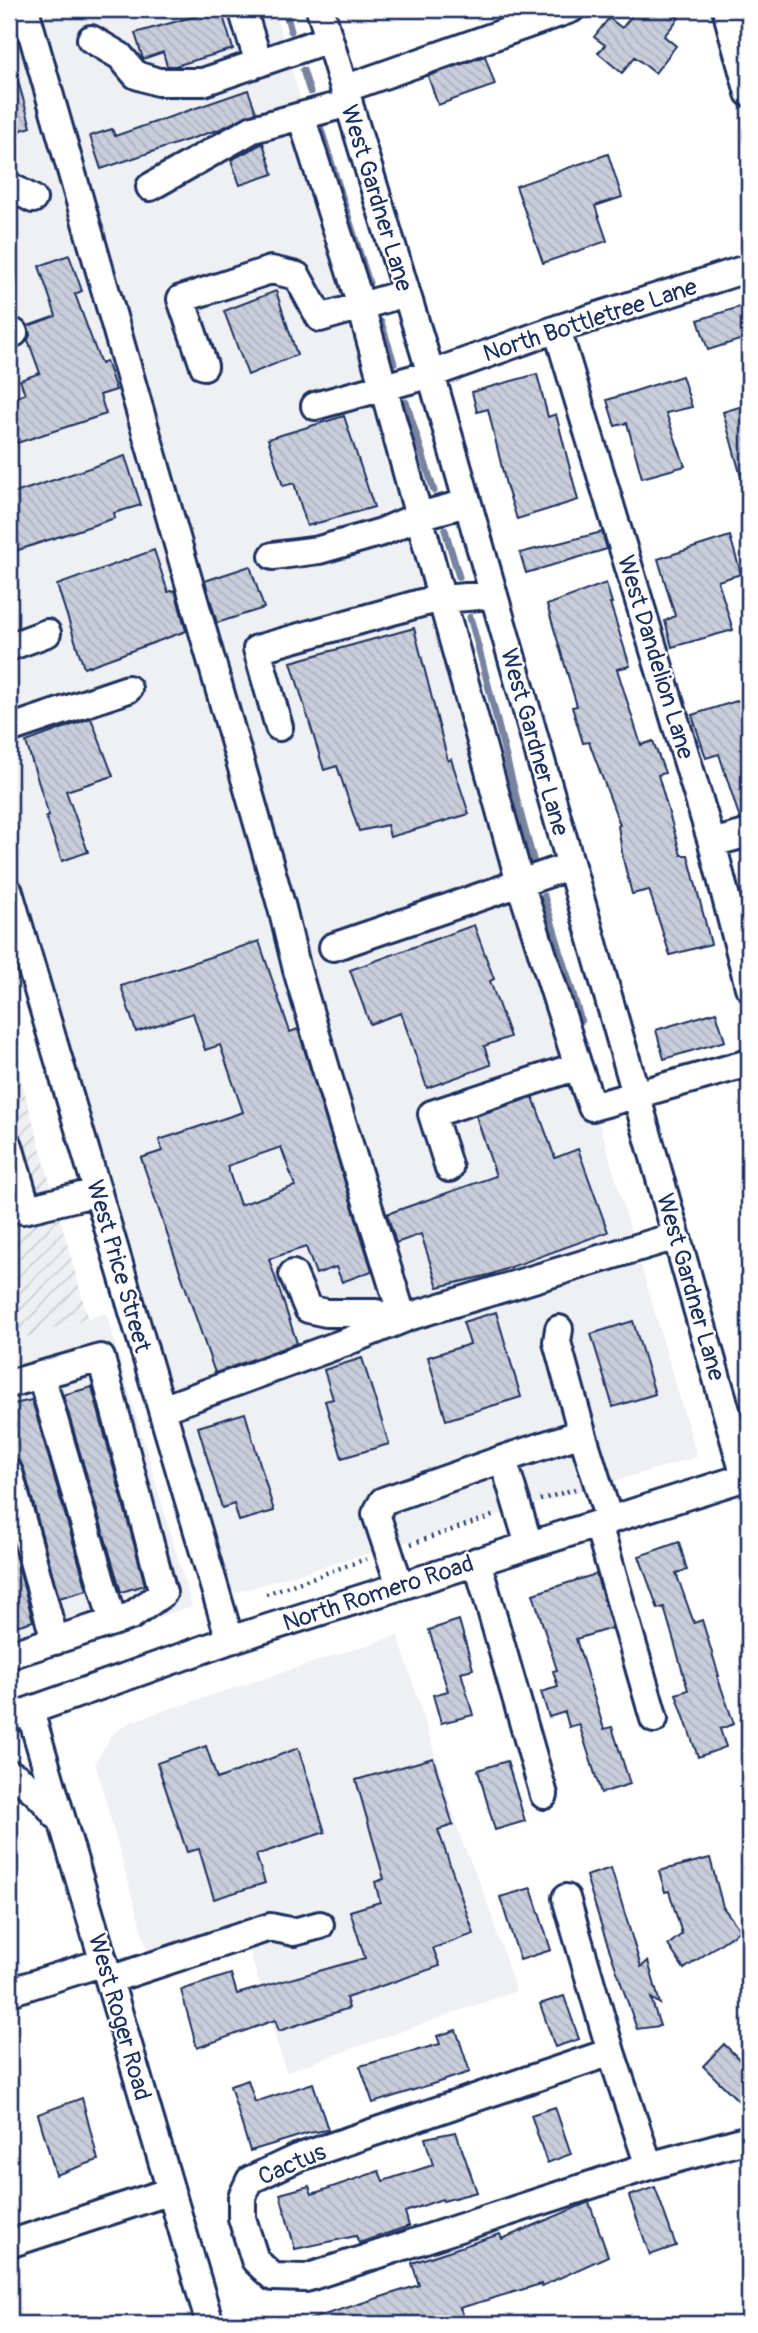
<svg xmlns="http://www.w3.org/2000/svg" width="758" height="2333" font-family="Pangolin,sans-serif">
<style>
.built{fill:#eff0f4}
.industrial{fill:url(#industrial-furrows)}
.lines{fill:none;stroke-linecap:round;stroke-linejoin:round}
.stream{stroke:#77839f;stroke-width:7}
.building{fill:url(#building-back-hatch);stroke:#1b2f5e;stroke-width:2;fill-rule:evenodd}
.minor-casing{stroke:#1b2f5e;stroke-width:32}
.path{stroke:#1b2f5e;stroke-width:4.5;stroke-dasharray:2 5;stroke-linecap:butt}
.minor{stroke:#fff;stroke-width:26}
.labels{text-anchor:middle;stroke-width:5;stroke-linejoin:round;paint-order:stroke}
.street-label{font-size:24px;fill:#1b2f5e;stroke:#fff}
</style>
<defs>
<pattern id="industrial-furrows" width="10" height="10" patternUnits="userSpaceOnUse" patternTransform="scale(1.75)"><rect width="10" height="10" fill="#eff0f4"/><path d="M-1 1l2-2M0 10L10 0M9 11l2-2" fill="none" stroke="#ccced4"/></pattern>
<pattern id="building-back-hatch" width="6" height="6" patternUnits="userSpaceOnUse" patternTransform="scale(1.75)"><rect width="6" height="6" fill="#caceda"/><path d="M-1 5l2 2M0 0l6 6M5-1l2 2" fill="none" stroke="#adb1be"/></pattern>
</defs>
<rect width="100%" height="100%" fill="#fff"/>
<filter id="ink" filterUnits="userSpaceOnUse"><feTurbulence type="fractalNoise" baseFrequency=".0143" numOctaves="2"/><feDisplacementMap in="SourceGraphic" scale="14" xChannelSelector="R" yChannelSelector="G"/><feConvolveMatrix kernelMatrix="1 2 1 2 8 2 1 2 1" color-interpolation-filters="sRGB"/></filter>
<g filter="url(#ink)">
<path class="built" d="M 9,9 L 274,9 L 697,1457 L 233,1593 L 9,855 Z
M 106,1313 L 192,1606 L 9,1666 L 9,1343 Z
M 398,1635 L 462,1842 L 484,1893 L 516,1991 L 286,2072 L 248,1946 L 155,1978 L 95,1763 L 112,1734 L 132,1721 Z"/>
<path class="industrial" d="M 9,1036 L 88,1318 L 9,1343 Z"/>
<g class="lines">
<path class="stream" d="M 285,9 L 291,31
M 303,70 L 310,92
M 320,126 L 369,283
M 381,322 L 394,363
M 406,402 L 434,491
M 445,530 L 459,577
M 470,617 C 494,701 511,786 536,869
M 544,896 L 581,1021"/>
</g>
<path class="building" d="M 221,9 L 233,49 L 175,66 L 167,66 L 163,52 L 143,59 L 135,33 Z
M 637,9 L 666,9 L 679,18 L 664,36 L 676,46 L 655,73 L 635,57 L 622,73 L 598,53 L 605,45 L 594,37 L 609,18 L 622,28 Z
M 485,56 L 495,85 L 438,105 L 428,76 Z
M 9,70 L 15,70 L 31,127 L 9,134 Z
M 248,90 L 256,112 L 220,129 L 101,169 L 90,136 L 112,129 L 115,136 Z
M 263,143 L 273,174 L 240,185 L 231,160 Z
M 608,154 L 622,197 L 595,206 L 607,241 L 543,263 L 516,186 Z
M 69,255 L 82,291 L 75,294 L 101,364 L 106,361 L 116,390 L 100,395 L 106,414 L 17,443 L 9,419 L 9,400 L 25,394 L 20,380 L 40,373 L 28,340 L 30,335 L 28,326 L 56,316 L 39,266 Z
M 276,291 L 297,355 L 248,375 L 224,311 Z
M 749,304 L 749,337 L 708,350 L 698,320 Z
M 537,374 L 548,417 L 556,414 L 578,500 L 517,519 L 506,485 L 488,409 L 477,412 L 472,392 Z
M 682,376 L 692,407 L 666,413 L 685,466 L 642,478 L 627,423 L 615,426 L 607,400 Z
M 749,404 L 749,483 L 743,484 L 723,412 Z
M 344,416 L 374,507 L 307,526 L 294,483 L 283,486 L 268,439 Z
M 125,456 L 141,505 L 114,513 L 115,518 L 9,553 L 9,495 Z
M 602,532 L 607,549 L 526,573 L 520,553 Z
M 730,536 L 741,574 L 718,581 L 733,630 L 672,647 L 665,621 L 675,616 L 658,559 Z
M 154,550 L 168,592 L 175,590 L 186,631 L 84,668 L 57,585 Z
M 250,566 L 264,608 L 217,623 L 205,581 Z
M 606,583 L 612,603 L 610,603 L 630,666 L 617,669 L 641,745 L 653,741 L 665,773 L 658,775 L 681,855 L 688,855 L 711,944 L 670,955 L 649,890 L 632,894 L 623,859 L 618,826 L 620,825 L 589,742 L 583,743 L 572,707 L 577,706 L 547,605 Z
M 414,628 L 448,761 L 451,759 L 469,814 L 390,837 L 387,825 L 359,831 L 337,766 L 324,770 L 291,662 Z
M 749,697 L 749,818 L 740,819 L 719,754 L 706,758 L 692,715 Z
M 91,718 L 113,776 L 66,791 L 88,852 L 62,861 L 46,817 L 49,816 L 26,742 Z
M 474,925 L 494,979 L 490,981 L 510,1037 L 484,1046 L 491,1065 L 427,1088 L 401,1013 L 370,1024 L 350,970 Z
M 259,941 L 290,1032 L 298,1029 L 372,1271 L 342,1282 L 336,1267 L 316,1274 L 306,1247 L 269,1259 L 297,1343 L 215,1373 L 141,1158 L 162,1151 L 159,1140 L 243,1112 L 220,1045 L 205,1050 L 193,1013 L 136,1032 L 121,986 ZM 281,1147 L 295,1186 L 240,1205 L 227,1166 Z
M 716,1012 L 725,1041 L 664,1059 L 656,1030 Z
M 533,1097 L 555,1158 L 578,1149 L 608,1232 L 489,1275 L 438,1287 L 421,1234 L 396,1243 L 387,1214 L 496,1176 L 476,1116 Z
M 496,1312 L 521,1397 L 446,1420 L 428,1357 L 470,1344 L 463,1322 Z
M 633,1321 L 655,1394 L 613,1407 L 591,1334 Z
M 362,1358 L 389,1444 L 342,1458 L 325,1401 L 333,1399 L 324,1370 Z
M 92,1387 L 145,1585 L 121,1592 L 63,1395 Z
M 32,1400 L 87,1590 L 59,1598 L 24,1469 L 20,1461 L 9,1458 L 9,1405 Z
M 245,1413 L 274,1511 L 239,1521 L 234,1504 L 222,1508 L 198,1427 Z
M 9,1532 L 33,1621 L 9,1628 Z
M 679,1542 L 687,1570 L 676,1573 L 694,1623 L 702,1620 L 719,1676 L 717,1676 L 734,1724 L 720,1729 L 726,1747 L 698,1757 L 676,1694 L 688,1690 L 664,1607 L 658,1609 L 639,1556 Z
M 596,1574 L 612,1628 L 576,1639 L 604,1729 L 612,1727 L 630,1784 L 601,1793 L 579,1724 L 569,1727 L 565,1712 L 549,1717 L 541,1692 L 558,1687 L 553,1671 L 557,1670 L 533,1594 Z
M 459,1620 L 473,1669 L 461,1672 L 473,1715 L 441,1723 L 433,1695 L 448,1691 L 429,1630 Z
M 206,1746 L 217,1779 L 298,1748 L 325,1832 L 256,1855 L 265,1883 L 214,1899 L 199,1849 L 187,1852 L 157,1763 Z
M 433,1758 L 453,1825 L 438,1830 L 474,1934 L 433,1948 L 440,1966 L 346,1998 L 349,2008 L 279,2031 L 275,2020 L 197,2048 L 181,1990 L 231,1974 L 237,1994 L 365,1958 L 350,1911 L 380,1902 L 375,1882 L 384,1879 L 356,1780 Z
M 507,1761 L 525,1821 L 495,1830 L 478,1770 Z
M 710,1858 L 723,1907 L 740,1930 L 684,1969 L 668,1945 L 682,1934 L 669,1891 L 665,1892 L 659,1871 Z
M 611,1868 L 641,1967 L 648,1961 L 660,2004 L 651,1998 L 660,2026 L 637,2029 L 604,1934 L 586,1876 Z
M 531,1888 L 551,1950 L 520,1960 L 500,1897 Z
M 564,1996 L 579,2039 L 555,2047 L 540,2004 Z
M 456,2030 L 470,2072 L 373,2103 L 360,2066 L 440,2044 L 437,2036 Z
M 724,2044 L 749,2069 L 749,2111 L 703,2066 Z
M 248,2080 L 255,2102 L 313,2083 L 328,2130 L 309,2133 L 250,2151 L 230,2086 Z
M 82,2098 L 98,2160 L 56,2175 L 38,2114 Z
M 555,2107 L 571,2154 L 547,2163 L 531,2115 Z
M 456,2132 L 477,2192 L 443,2201 L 442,2199 L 405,2212 L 409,2226 L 359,2243 L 356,2236 L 295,2249 L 280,2194 L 309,2186 L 312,2194 L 379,2171 L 383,2181 L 433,2165 L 425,2138 Z
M 655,2187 L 676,2246 L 650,2255 L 629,2196 Z
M 589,2202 L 608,2256 L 542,2286 L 541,2284 L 460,2308 L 463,2315 L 425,2324 L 308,2324 L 308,2320 L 419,2285 L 412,2263 L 500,2234 L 502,2239 Z"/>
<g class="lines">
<defs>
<path id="minor" d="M 25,9 L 282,908 L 297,970 L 329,1079 L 403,1319
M 242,9 L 259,63
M 320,9 L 431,374 L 745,1477
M 726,9 L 749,93
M 91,39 L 120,56 L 136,75 L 158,82 L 203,82 L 329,39
M 344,89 L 571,9
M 301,116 L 361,306 L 520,883 L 578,1066
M 9,186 L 33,199
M 150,187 L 253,129 L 349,103
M 557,329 L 712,843 L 749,987
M 9,335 L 14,333
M 204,366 L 181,299 L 271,270 L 297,276 L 320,318 L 406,293
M 315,406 L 431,374 L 557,329 L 749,268
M 273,556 L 319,550 L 382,532 L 419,516 L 467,503
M 9,647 L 47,633
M 279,727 L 257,649 L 421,603 L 441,599 L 493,595
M 9,729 L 128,689
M 712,843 L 749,833
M 9,892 L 230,1640
M 333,947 L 570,866
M 9,1146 L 27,1209
M 449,1168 L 432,1114 L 578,1066 L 592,1107 L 749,1063
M 9,1204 L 23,1210 L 98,1192
M 293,1274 L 308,1309 L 326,1313 L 376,1313 L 393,1323
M 559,1329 L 557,1342 L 582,1433 L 609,1520
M 41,1375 L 113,1622
M 9,1384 L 101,1358 L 163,1593 L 131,1616 L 9,1655
M 162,1409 L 346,1342 L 411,1316 L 676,1236
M 9,1473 L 55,1641
M 598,1524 L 654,1719
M 529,1545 L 503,1459 L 582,1433
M 477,1561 L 544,1795
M 400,1586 L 376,1514 L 383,1501 L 503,1459
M 30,1711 L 210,2324
M 9,1718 L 230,1640 L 749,1476
M 9,1773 C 29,1783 43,1798 56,1815
M 566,1898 L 611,2052 L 649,2166
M 109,1980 L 270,1927 L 294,1932 L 320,1925
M 9,1992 L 104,1962
M 611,2052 L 297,2158 L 250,2180 L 242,2197 L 242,2218 L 255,2260 L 273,2277 L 306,2278 L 649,2166 L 749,2139
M 9,2244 L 171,2191"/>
</defs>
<use href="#minor" class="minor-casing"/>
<path class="path" d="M 540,1500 L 575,1489
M 411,1544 L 495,1515
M 266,1594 L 366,1559"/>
<use href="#minor" class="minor"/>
</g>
</g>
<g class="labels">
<g class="street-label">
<text transform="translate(377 198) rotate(73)" y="8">West Gardner Lane</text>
<text transform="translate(590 320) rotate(-18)" y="8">North Bottletree Lane</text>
<text transform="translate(656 657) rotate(73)" y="8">West Dandelion Lane</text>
<text transform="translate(535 742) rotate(74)" y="8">West Gardner Lane</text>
<text transform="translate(119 1266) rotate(74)" y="8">West Price Street</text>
<text transform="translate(691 1287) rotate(74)" y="8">West Gardner Lane</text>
<text transform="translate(378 1593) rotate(-18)" y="8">North Romero Road</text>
<text transform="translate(120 2017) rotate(74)" y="8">West Roger Road</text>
<text transform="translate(292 2164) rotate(-23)" y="8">Cactus</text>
</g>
</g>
<rect width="758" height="2333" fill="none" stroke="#fff" stroke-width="35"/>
<rect x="18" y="18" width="723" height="2298" fill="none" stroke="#1b2f5e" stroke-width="2.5" filter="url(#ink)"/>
</svg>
